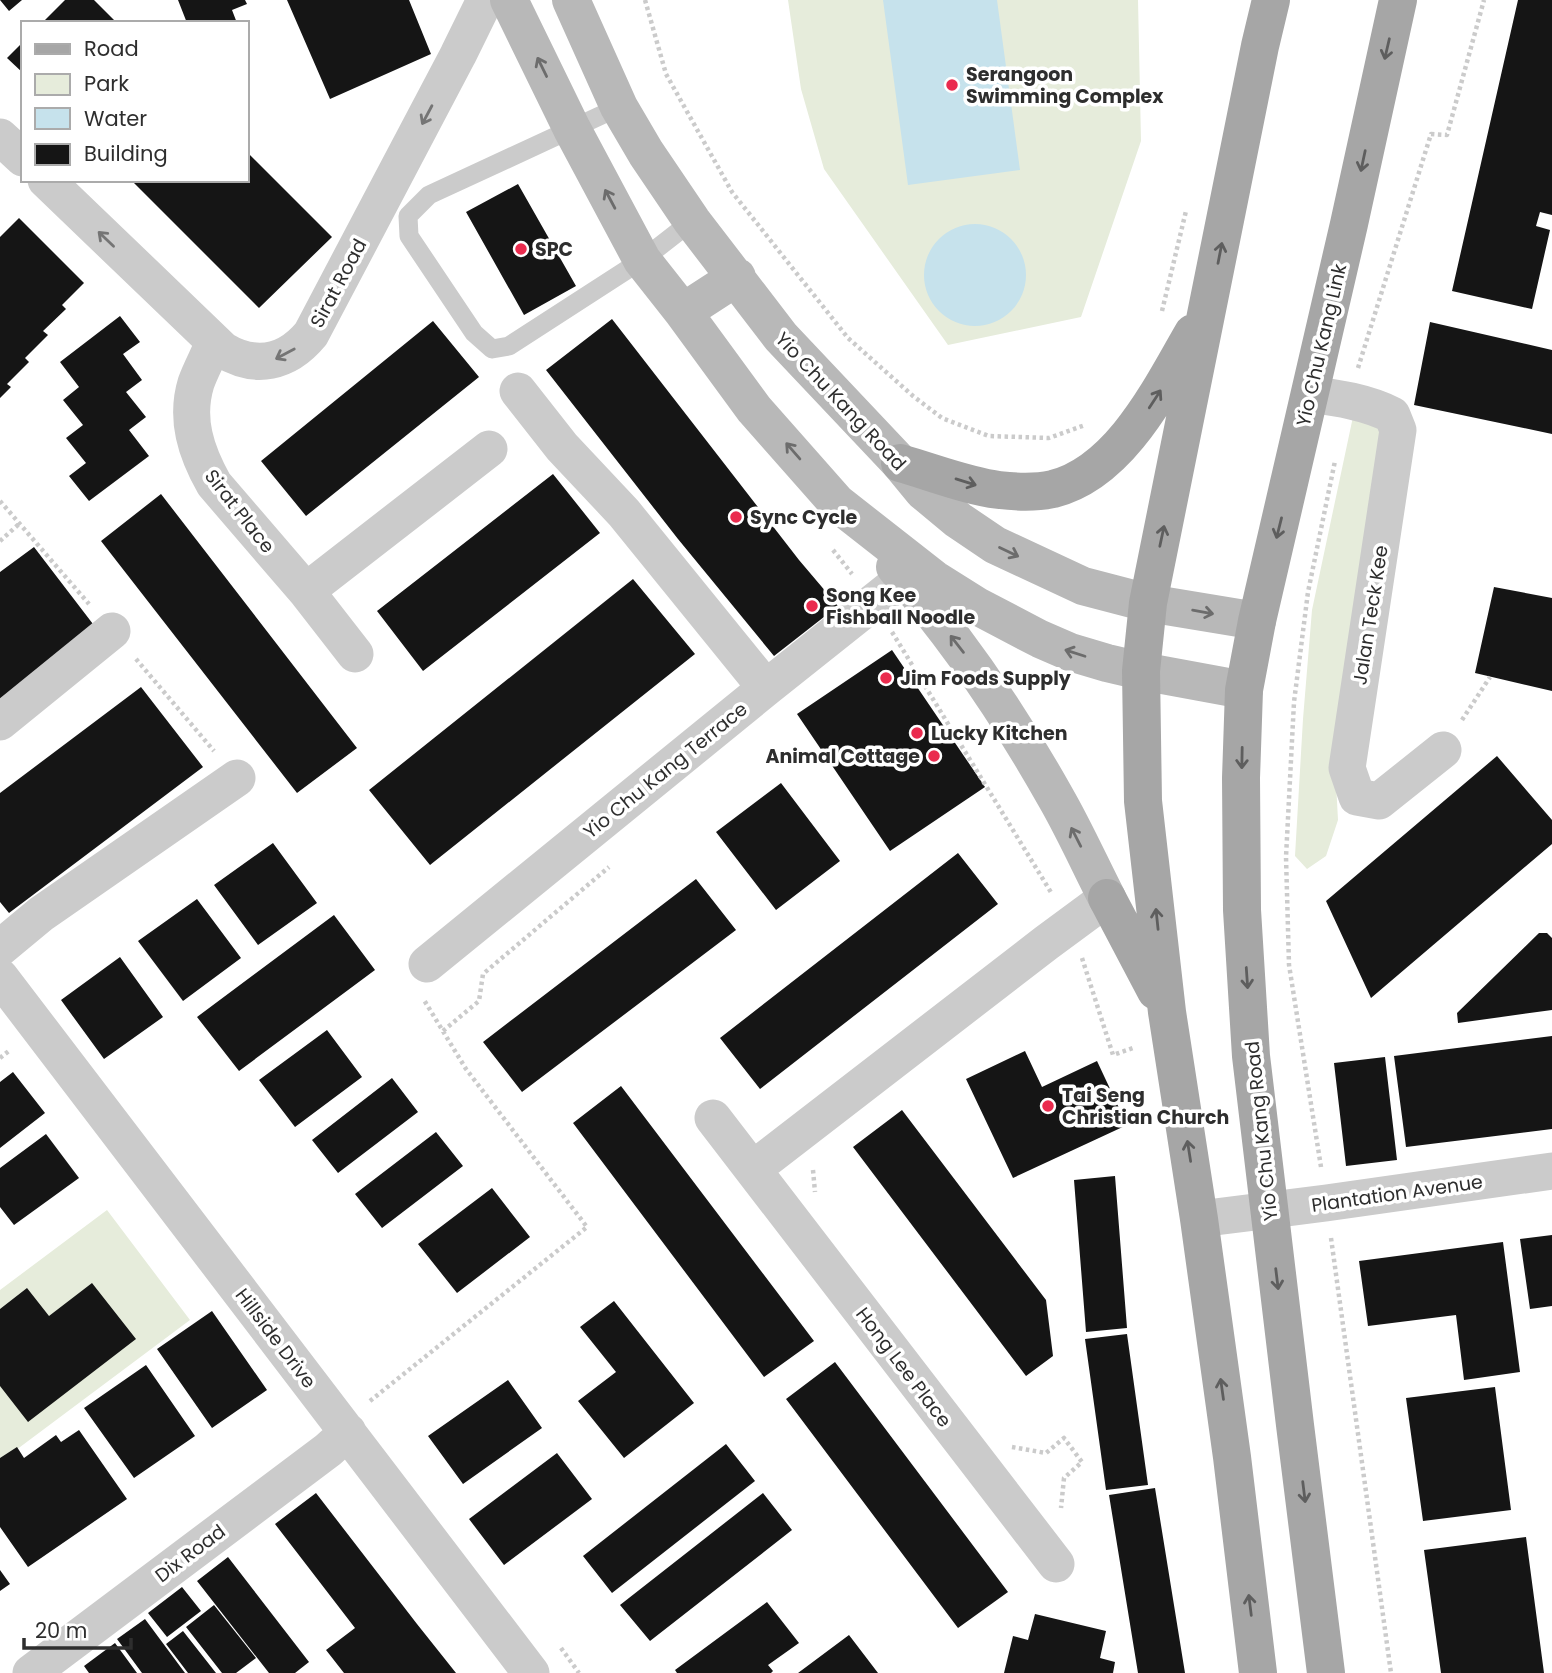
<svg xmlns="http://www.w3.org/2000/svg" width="1552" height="1673" font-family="Poppins,sans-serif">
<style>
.green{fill:#e6ecdb}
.water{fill:#c6e2ec}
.building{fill:#151515}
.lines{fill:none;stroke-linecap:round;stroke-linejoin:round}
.path{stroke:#cbcbcb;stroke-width:4.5;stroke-dasharray:3.5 3.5;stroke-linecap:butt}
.lane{stroke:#cbcbcb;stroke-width:19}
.street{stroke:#cbcbcb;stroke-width:37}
.secondary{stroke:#b8b8b8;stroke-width:38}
.primary{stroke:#a6a6a6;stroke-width:38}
.oneway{stroke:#5e5e5e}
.oneway2{stroke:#6c6c6c}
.oneway3{stroke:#757575}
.poi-dot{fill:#ea2b4e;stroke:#fff;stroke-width:2.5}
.labels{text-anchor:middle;stroke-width:7;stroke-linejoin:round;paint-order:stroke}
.poi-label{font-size:19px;font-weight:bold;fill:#2e2e2e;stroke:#fff;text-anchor:start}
.street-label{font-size:19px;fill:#2e2e2e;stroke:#fff}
</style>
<rect width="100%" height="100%" fill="#fff"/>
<path class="green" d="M 788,0 L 1138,0 L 1141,141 L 1081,317 L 948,345 L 824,169 L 801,89 Z
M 1354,412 L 1389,428 L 1336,783 L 1338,820 L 1326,856 L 1307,869 L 1295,856 L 1303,719 L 1312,610 Z
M 107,1210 L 190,1320 L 0,1462 L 0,1290 Z"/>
<path class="water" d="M 883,0 L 997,0 L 1020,170 L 908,185 Z
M924 275a51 51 0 1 1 102 0a51 51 0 1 1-102 0Z"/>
<path class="building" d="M 0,0 L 22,0 L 9,11 Z
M 65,0 L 94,0 L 117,23 L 42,23 Z
M 178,0 L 245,0 L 247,4 L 232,10 L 237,23 L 187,23 Z
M 287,0 L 409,0 L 431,54 L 330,99 Z
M 1518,0 L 1552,0 L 1552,215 L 1540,212 L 1536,226 L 1550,230 L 1532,309 L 1452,291 Z
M 23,42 L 23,73 L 7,58 Z
M 247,152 L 332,237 L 259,308 L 131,180 L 247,180 Z
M 518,184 L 576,286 L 524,315 L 466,212 Z
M 19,218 L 84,283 L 62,305 L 66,309 L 43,331 L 48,335 L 25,358 L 29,362 L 7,384 L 11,387 L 0,398 L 0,237 Z
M 120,316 L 140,342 L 123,354 L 142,380 L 126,392 L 146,417 L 129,430 L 149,456 L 89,501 L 69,476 L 86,463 L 66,438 L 83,425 L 63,400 L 79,387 L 60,362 Z
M 612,319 L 799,560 L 838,606 L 774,656 L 678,539 L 546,370 Z
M 433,321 L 479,377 L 306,516 L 261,461 Z
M 1430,322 L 1552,350 L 1552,434 L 1414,405 Z
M 553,474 L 600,533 L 423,671 L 377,611 Z
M 161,494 L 357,748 L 297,793 L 101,541 Z
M 34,547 L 96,628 L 0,699 L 0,572 Z
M 633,579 L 695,654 L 430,865 L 369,790 Z
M 1494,587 L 1552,598 L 1552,691 L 1475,673 Z
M 892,650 L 985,787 L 890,851 L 797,714 Z
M 141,687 L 203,767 L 9,913 L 0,902 L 0,793 Z
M 1497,756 L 1552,820 L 1552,844 L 1371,998 L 1326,901 Z
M 781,783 L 840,861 L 776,910 L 716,832 Z
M 273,843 L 317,903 L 258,945 L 214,885 Z
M 958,853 L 998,904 L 760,1089 L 720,1038 Z
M 696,879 L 736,930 L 522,1092 L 483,1042 Z
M 197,899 L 241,958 L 183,1001 L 138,941 Z
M 334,915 L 375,970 L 239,1071 L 197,1017 Z
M 1539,933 L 1547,933 L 1552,938 L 1552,1010 L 1458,1023 L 1457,1013 Z
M 120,957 L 163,1017 L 104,1059 L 61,1000 Z
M 327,1030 L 362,1077 L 295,1127 L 259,1080 Z
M 1552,1036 L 1552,1129 L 1406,1147 L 1394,1056 Z
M 1025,1051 L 1042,1087 L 1097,1061 L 1127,1125 L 1013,1178 L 966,1079 Z
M 1385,1057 L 1397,1160 L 1346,1166 L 1334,1063 Z
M 13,1072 L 45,1113 L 0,1148 L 0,1082 Z
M 392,1078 L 418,1112 L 338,1173 L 312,1140 Z
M 621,1086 L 814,1341 L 764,1377 L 573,1123 Z
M 902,1110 L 1046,1300 L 1053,1356 L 1026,1376 L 853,1147 Z
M 436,1132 L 463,1166 L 382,1228 L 355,1194 Z
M 46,1134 L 79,1178 L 14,1225 L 0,1207 L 0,1168 Z
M 1115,1176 L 1127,1328 L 1086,1332 L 1074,1180 Z
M 492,1188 L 530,1237 L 457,1293 L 418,1244 Z
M 1552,1235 L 1552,1306 L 1530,1309 L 1520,1239 Z
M 1503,1242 L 1520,1372 L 1464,1380 L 1456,1315 L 1368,1326 L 1359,1261 Z
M 92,1283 L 136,1339 L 28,1422 L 0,1386 L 0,1309 L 27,1288 L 49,1316 Z
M 614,1301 L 694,1403 L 624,1458 L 578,1401 L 616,1372 L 580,1327 Z
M 212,1311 L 267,1390 L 212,1428 L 157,1349 Z
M 1127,1334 L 1148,1485 L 1106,1490 L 1085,1339 Z
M 835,1362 L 1008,1592 L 958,1628 L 786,1399 Z
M 146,1365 L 195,1436 L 134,1478 L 84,1408 Z
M 508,1380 L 542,1428 L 463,1484 L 428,1436 Z
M 1495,1387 L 1511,1510 L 1423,1521 L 1406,1398 Z
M 79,1430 L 127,1499 L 28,1567 L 0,1527 L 0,1458 L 17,1447 L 24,1458 L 56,1435 L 61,1442 Z
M 726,1444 L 755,1481 L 612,1593 L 583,1556 Z
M 557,1453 L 592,1499 L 504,1565 L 469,1519 Z
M 1155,1488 L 1185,1673 L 1138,1673 L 1109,1495 Z
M 316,1493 L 417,1624 L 456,1673 L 344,1673 L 326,1650 L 355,1628 L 275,1524 Z
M 763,1493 L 792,1530 L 650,1641 L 620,1605 Z
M 1526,1537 L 1544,1673 L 1441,1673 L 1424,1550 Z
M 228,1557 L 309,1662 L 295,1673 L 269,1673 L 197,1581 Z
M 0,1570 L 10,1584 L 0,1591 Z
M 182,1587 L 201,1611 L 167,1637 L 148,1613 Z
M 767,1602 L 799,1643 L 768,1665 L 773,1671 L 771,1673 L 677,1673 L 675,1670 Z
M 214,1605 L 256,1658 L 236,1673 L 222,1673 L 186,1627 Z
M 1035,1614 L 1106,1631 L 1100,1658 L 1115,1662 L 1113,1673 L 1004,1673 L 1013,1636 L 1028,1640 Z
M 145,1619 L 185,1673 L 142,1673 L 117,1639 Z
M 183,1631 L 216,1673 L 188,1673 L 166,1644 Z
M 849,1635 L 878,1673 L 798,1673 Z
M 115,1643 L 137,1673 L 89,1673 L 84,1666 Z"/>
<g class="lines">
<path class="path" d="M 645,0 L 666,74 L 732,192 L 848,338 L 913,396 L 942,418 L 989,436 L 1049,438 L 1085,425
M 1162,311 L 1186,211
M 1358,368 L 1431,134 L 1447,135 L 1484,0
M 0,501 L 89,604
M 0,541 L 19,524
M 833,550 L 852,574
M 892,632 L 1052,894
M 136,659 L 214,751
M 1462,720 L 1490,677
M 1082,958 L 1113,1055 L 1133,1048 L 1133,1050
M 443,1031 L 479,1001 L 483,974 L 609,867
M 0,1058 L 10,1050
M 1321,1167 L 1289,965 L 1286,857 L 1294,702 L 1308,592 L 1335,461
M 813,1170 L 815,1192
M 1331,1238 L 1391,1673
M 370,1401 L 587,1227 L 466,1069 L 424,1000
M 1012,1447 L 1046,1453 L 1064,1438 L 1082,1462 L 1064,1478 L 1061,1508
M 561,1648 L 579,1673"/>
<path class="lane" d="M 619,107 L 429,195 L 408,216 L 409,236 L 474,333 L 492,349 L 509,346 L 642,260 L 692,221"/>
<path class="street" d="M 0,137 L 23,158
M 46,180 L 223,350 C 256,370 287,363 311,334 L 458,55 L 485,0
M 214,342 C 209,355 201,369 196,383 C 185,419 196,452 214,484 L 306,591 L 355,654
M 518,391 L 562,447 L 624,513 L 766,688
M 1310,394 C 1338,398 1366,402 1392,415 L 1398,430 L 1347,768 L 1357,797 L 1379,801 L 1443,750
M 306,591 L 489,449
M 0,722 L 112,631
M 0,948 L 41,914 L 237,778
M 427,964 L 766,688 L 904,578
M 0,977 L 531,1673
M 713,1118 L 1056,1564
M 753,1169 L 1046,943 L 1107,898
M 1199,1219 L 1326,1203 L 1552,1171
M 31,1673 L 328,1450 L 348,1432"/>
<path class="secondary" d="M 509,0 L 572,129 L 642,260 L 683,312 L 754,409 L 837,503 L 934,579 L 977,606 L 1040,639 L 1070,652 L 1107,663 L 1141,671 L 1244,690
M 571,0 L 619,107 L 646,153 L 692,221 L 781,337 L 900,463 L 923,491 L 958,520 L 995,545 L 1083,586 L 1148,603 L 1257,621
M 683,312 L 737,277
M 895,567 C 957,638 1010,716 1056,798 C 1075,831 1090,865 1107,898"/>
<path class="primary" d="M 900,463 C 932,472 967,486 999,490 C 1016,492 1035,493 1053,489 C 1121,472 1161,388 1193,333
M 1107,898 L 1156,991
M 1258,1673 L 1232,1457 L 1199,1219 L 1167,1012 L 1143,801 L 1141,671 L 1148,603 L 1260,46 L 1271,0
M 1326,1673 L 1295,1425 L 1251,1056 L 1242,910 L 1241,778 L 1244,690 L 1257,621 L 1349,224 L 1398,0"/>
</g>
<defs><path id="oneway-shaft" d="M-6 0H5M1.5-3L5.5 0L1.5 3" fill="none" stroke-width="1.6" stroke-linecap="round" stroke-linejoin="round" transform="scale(1.75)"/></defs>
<g class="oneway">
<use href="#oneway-shaft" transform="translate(1387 49) rotate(103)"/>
<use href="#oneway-shaft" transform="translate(1363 161) rotate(102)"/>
<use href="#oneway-shaft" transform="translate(1220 253) rotate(-79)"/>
<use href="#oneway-shaft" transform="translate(1155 399) rotate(-57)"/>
<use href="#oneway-shaft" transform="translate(966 482) rotate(17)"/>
<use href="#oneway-shaft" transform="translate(1279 528) rotate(104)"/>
<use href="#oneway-shaft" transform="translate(1162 536) rotate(-78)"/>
<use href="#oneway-shaft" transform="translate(1242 758) rotate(91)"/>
<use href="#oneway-shaft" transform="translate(1157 919) rotate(-96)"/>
<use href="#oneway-shaft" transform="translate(1247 978) rotate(86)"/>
<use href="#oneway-shaft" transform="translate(1189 1151) rotate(-99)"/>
<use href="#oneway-shaft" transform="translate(1277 1279) rotate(83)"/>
<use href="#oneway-shaft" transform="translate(1222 1389) rotate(-98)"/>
<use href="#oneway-shaft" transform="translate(1304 1492) rotate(83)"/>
<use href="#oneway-shaft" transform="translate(1250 1605) rotate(-97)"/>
</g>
<g class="oneway2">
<use href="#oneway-shaft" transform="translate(542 67) rotate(-116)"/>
<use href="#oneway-shaft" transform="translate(610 199) rotate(-118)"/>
<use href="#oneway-shaft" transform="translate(793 451) rotate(-131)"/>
<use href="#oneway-shaft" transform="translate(1009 552) rotate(26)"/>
<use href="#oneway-shaft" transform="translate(1203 612) rotate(10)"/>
<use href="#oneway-shaft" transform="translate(957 644) rotate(-128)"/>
<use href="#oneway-shaft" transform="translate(1075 653) rotate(-162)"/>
<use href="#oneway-shaft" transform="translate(1076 837) rotate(-117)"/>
</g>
<g class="oneway3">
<use href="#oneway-shaft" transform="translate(427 115) rotate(118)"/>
<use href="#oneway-shaft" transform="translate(106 239) rotate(-136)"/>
<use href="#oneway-shaft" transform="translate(285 354) rotate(152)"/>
</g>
<g class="poi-dot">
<circle cx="952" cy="85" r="7"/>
<circle cx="521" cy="249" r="7"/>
<circle cx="736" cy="517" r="7"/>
<circle cx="812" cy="606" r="7"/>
<circle cx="886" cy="678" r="7"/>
<circle cx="917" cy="733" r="7"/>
<circle cx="934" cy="756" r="7"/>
<circle cx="1048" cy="1106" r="7"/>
</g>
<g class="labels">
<g class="poi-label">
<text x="966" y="81">Serangoon<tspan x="966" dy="22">Swimming Complex</tspan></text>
<text x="535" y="256">SPC</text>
<text x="750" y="524">Sync Cycle</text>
<text x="826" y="602">Song Kee<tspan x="826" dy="22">Fishball Noodle</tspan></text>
<text x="900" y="685">Jim Foods Supply</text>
<text x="931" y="740">Lucky Kitchen</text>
<text x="920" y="763" text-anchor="end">Animal Cottage</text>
<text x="1062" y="1102">Tai Seng<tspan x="1062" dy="22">Christian Church</tspan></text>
</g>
<g class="street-label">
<text transform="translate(338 283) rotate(-62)" y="7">Sirat Road</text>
<text transform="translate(1321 345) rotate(-77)" y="7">Yio Chu Kang Link</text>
<text transform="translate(841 401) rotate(47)" y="7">Yio Chu Kang Road</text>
<text transform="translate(240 511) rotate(52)" y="7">Sirat Place</text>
<text transform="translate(1370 615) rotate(-81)" y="7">Jalan Teck Kee</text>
<text transform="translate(665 770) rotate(-39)" y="7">Yio Chu Kang Terrace</text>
<text transform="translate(1261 1131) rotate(-96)" y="7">Yio Chu Kang Road</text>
<text transform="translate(1397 1193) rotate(-8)" y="7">Plantation Avenue</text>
<text transform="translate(276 1338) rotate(53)" y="7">Hillside Drive</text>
<text transform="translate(904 1367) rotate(53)" y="7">Hong Lee Place</text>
<text transform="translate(190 1553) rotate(-37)" y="7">Dix Road</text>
</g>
</g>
<rect x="21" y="21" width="228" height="161" fill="#ffffff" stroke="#ababab" stroke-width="2"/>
<rect x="35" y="44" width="35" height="10" fill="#a6a6a6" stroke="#ababab" stroke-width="2"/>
<text x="84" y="56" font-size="21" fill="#2e2e2e">Road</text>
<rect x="35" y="74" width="35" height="21" fill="#e6ecdb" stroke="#ababab" stroke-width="2"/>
<text x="84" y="91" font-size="21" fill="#2e2e2e">Park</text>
<rect x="35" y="108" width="35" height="21" fill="#c6e2ec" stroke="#ababab" stroke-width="2"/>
<text x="84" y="126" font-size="21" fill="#2e2e2e">Water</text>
<rect x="35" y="144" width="35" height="21" fill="#151515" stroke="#ababab" stroke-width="2"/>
<text x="84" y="161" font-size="21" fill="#2e2e2e">Building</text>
<path d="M24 1638v10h107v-10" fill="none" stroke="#2e2e2e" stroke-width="3.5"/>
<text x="35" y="1638" font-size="21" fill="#2e2e2e" stroke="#ffffff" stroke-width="5" paint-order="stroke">20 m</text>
</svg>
